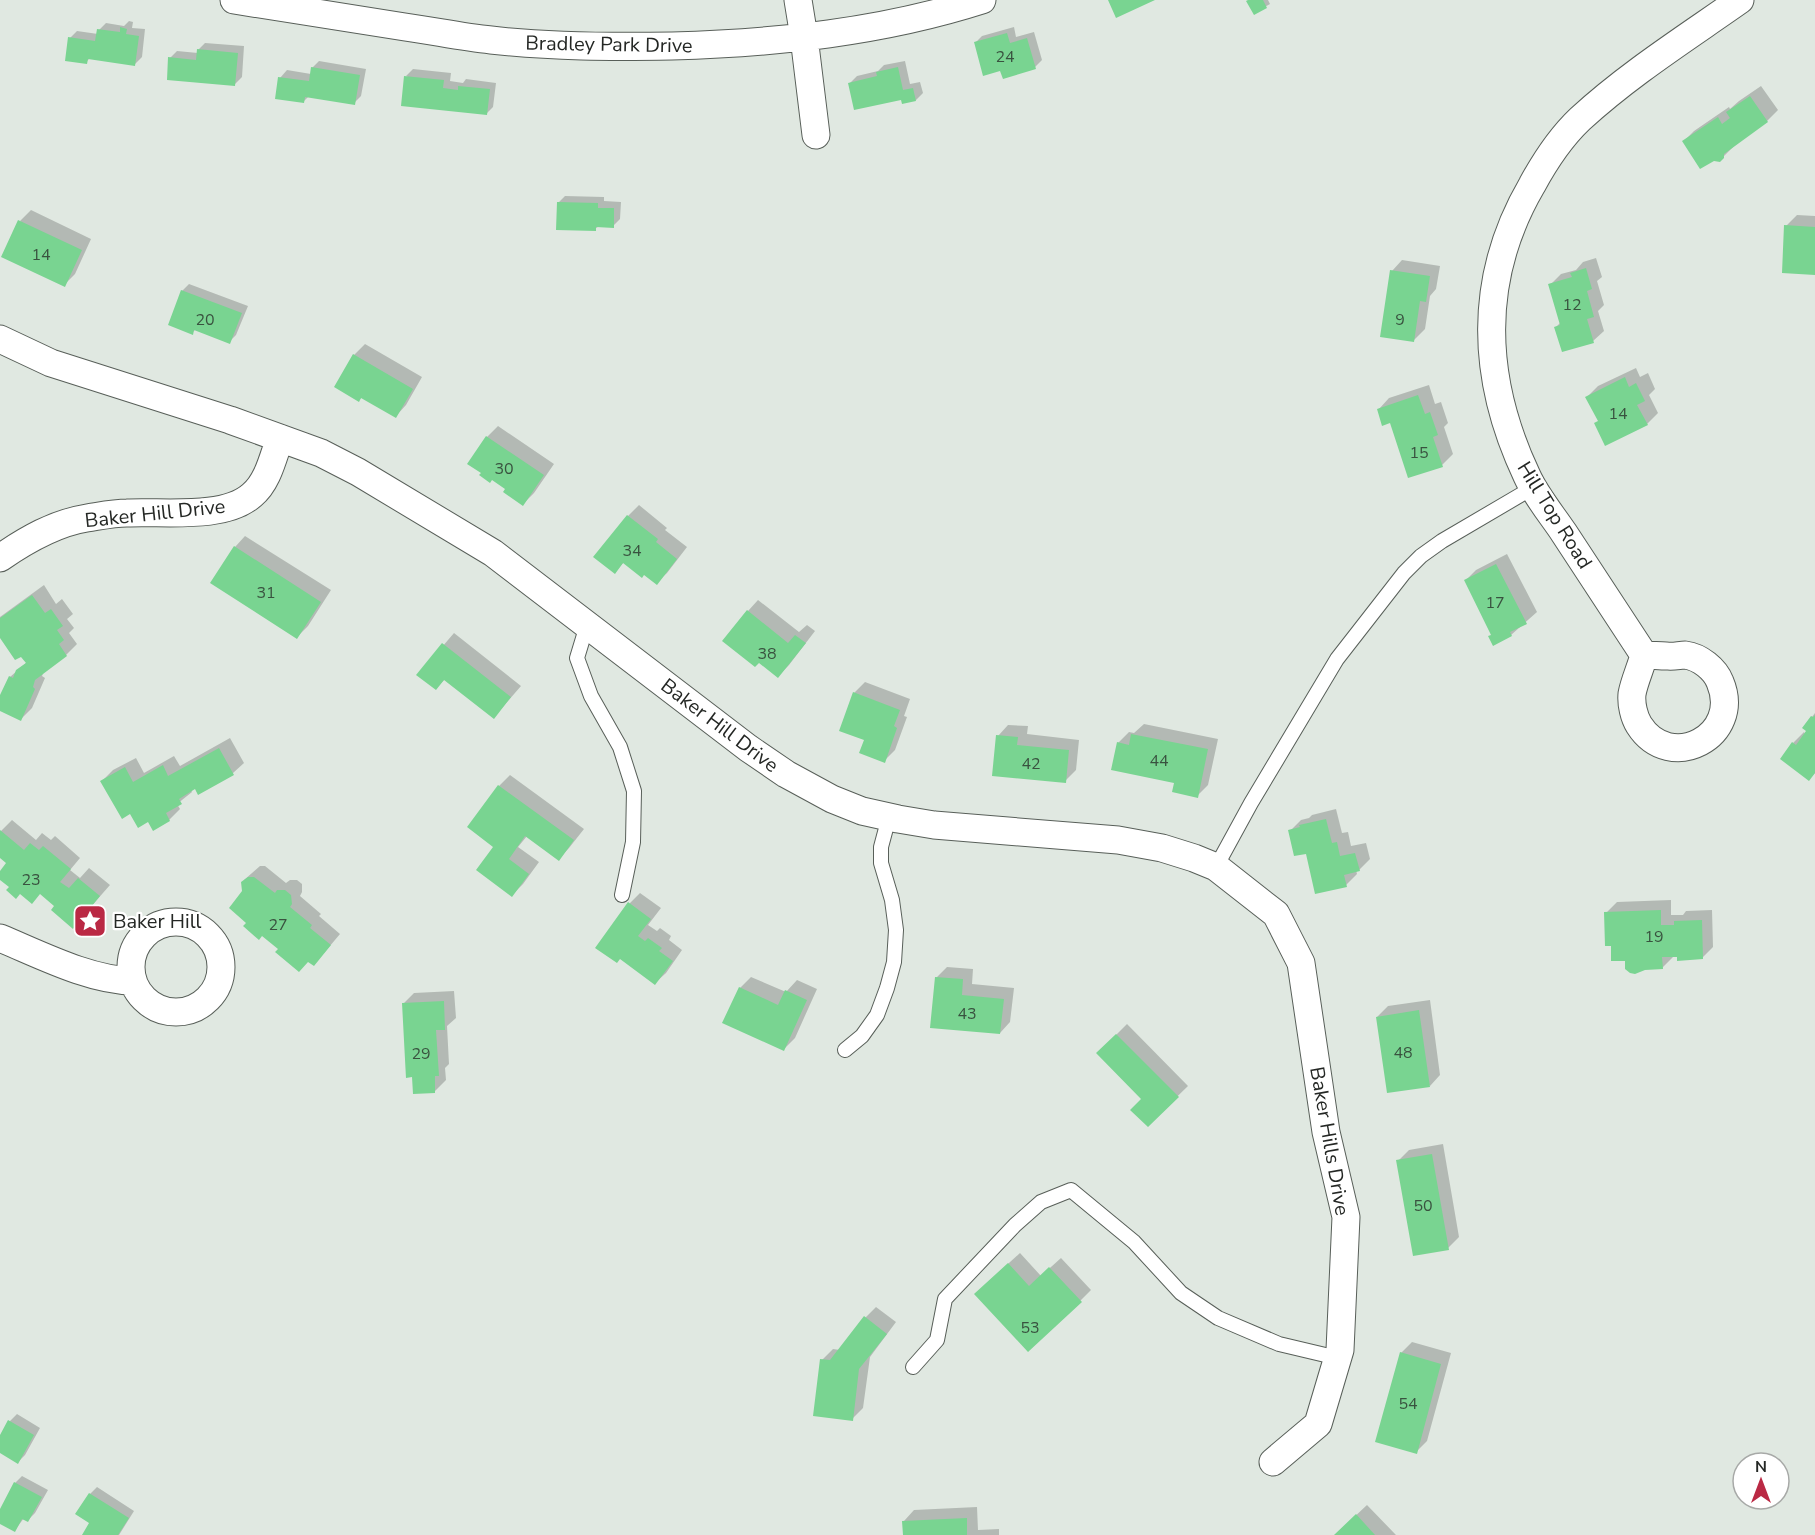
<svg xmlns="http://www.w3.org/2000/svg" width="1815" height="1535" font-family="'Nunito Sans',sans-serif">
<style>
.shadow{fill:#0003}
.building{fill:#79d491}
.lines{fill:none;stroke-linecap:round;stroke-linejoin:round}
.service-casing{stroke:#585f59;stroke-width:16}
.minor-casing{stroke:#585f59;stroke-width:29}
.service{stroke:#fff;stroke-width:14}
.minor{stroke:#fff;stroke-width:27}
.labels{text-anchor:middle;stroke-width:4.5;stroke-linejoin:round;paint-order:stroke}
.number-label{font-size:16px;fill:#39523f}
.street-label{font-size:20px;fill:#242724;stroke:#fff}
.poi-label{font-size:20px;fill:#242724;stroke:#fff;text-anchor:start}
</style>
<rect width="100%" height="100%" fill="#e0e8e1"/>
<path class="shadow" d="M 1249,0 L 1268,0 L 1270,4 L 1254,13 Z
M 129,21 L 133,22 L 132,28 L 145,29 L 142,57 L 135,64 L 90,58 L 86,62 L 70,38 L 77,31 L 98,34 L 99,30 L 106,23 L 124,26 Z
M 1014,27 L 1016,37 L 1034,32 L 1042,60 L 1035,67 L 1001,69 L 975,43 L 982,36 Z
M 205,43 L 244,46 L 242,77 L 235,84 L 170,58 L 177,51 L 198,53 L 198,50 Z
M 319,61 L 366,69 L 361,96 L 354,103 L 309,96 L 303,102 L 280,78 L 287,70 L 311,74 L 312,68 Z
M 905,61 L 910,84 L 920,82 L 923,93 L 916,100 L 903,98 L 850,83 L 857,76 L 878,71 L 884,65 Z
M 413,69 L 451,73 L 450,81 L 463,83 L 466,79 L 496,83 L 493,107 L 486,114 L 406,76 Z
M 1761,86 L 1778,110 L 1767,121 L 1734,146 L 1723,157 L 1684,141 L 1694,131 L 1729,107 L 1730,109 L 1739,101 Z
M 565,196 L 604,197 L 604,201 L 621,202 L 620,219 L 613,226 L 599,226 L 595,229 L 558,203 Z
M 31,210 L 91,239 L 75,274 L 64,285 L 20,221 Z
M 1797,215 L 1815,216 L 1815,273 L 1786,226 Z
M 1596,258 L 1602,277 L 1597,281 L 1604,305 L 1598,311 L 1604,331 L 1593,341 L 1556,327 L 1561,322 L 1550,285 L 1561,274 L 1576,270 L 1583,262 Z
M 1402,260 L 1440,266 L 1436,289 L 1430,296 L 1425,329 L 1414,340 L 1392,271 Z
M 189,284 L 248,306 L 236,335 L 229,342 L 196,329 L 192,333 L 182,291 Z
M 365,344 L 422,377 L 406,405 L 396,416 L 362,397 L 359,400 L 354,355 Z
M 1636,368 L 1640,377 L 1648,373 L 1655,389 L 1649,395 L 1658,413 L 1647,424 L 1599,421 L 1587,397 L 1598,386 Z
M 1429,385 L 1435,404 L 1441,402 L 1448,423 L 1444,427 L 1453,454 L 1442,465 L 1379,409 L 1389,398 Z
M 498,426 L 554,464 L 534,493 L 523,504 L 507,489 L 469,463 L 487,437 Z
M 639,505 L 667,528 L 665,530 L 687,547 L 667,573 L 656,583 L 644,573 L 624,562 L 615,572 L 628,516 Z
M 245,536 L 331,590 L 308,626 L 297,637 L 235,547 Z
M 1507,554 L 1537,612 L 1511,635 L 1493,634 L 1466,580 L 1476,570 Z
M 44,585 L 56,604 L 62,599 L 73,614 L 67,619 L 74,628 L 69,633 L 77,644 L 66,655 L 44,671 L 42,676 L 45,678 L 32,708 L 21,719 L 0,710 L 0,699 L 10,677 L 27,662 L 0,635 L 0,617 Z
M 758,600 L 799,632 L 807,625 L 815,631 L 789,665 L 778,676 L 759,661 L 748,611 Z
M 454,633 L 521,686 L 494,717 L 445,679 L 436,688 L 418,675 Z
M 865,682 L 910,699 L 904,716 L 907,717 L 895,750 L 884,761 L 865,739 L 854,693 Z
M 1815,713 L 1815,773 L 1809,779 L 1793,743 L 1804,732 L 1805,734 L 1812,717 Z
M 1144,724 L 1218,739 L 1208,785 L 1197,796 L 1118,743 L 1129,732 L 1134,733 Z
M 1008,725 L 1028,726 L 1027,734 L 1079,740 L 1076,770 L 1065,781 L 998,736 Z
M 230,738 L 244,763 L 233,773 L 191,790 L 192,792 L 177,804 L 180,809 L 169,820 L 148,820 L 131,812 L 102,781 L 113,770 L 136,758 L 144,773 L 174,756 L 180,766 Z
M 510,775 L 584,829 L 569,848 L 559,859 L 527,836 L 518,847 L 539,862 L 523,884 L 512,895 L 495,846 L 469,827 L 499,786 Z
M 1336,809 L 1342,833 L 1348,832 L 1351,846 L 1366,843 L 1370,859 L 1359,870 L 1356,870 L 1357,874 L 1346,885 L 1290,831 L 1301,820 L 1309,818 L 1312,815 Z
M 12,820 L 36,840 L 42,833 L 51,840 L 55,836 L 80,858 L 70,870 L 80,878 L 89,868 L 110,885 L 73,927 L 56,906 L 41,893 L 11,887 L 0,878 L 0,873 L 8,863 L 0,856 L 0,832 Z
M 260,866 L 265,866 L 286,883 L 290,880 L 297,880 L 302,884 L 302,892 L 300,896 L 321,914 L 319,916 L 340,934 L 324,953 L 280,949 L 248,923 L 244,880 Z
M 640,893 L 661,908 L 648,925 L 657,931 L 660,928 L 671,936 L 669,940 L 682,950 L 666,973 L 655,983 L 620,958 L 630,903 Z
M 1671,900 L 1671,915 L 1683,915 L 1686,911 L 1712,910 L 1713,947 L 1702,958 L 1678,955 L 1673,957 L 1662,968 L 1626,959 L 1612,945 L 1606,913 L 1617,902 Z
M 947,967 L 973,969 L 972,984 L 1014,988 L 1010,1022 L 1000,1033 L 936,978 Z
M 751,977 L 786,992 L 797,980 L 817,989 L 795,1038 L 784,1049 L 740,988 Z
M 454,991 L 456,1018 L 447,1026 L 449,1064 L 445,1068 L 446,1080 L 435,1091 L 403,1004 L 414,993 Z
M 1430,1000 L 1440,1075 L 1430,1086 L 1377,1017 L 1388,1006 Z
M 1127,1024 L 1188,1086 L 1148,1125 L 1143,1099 L 1098,1053 Z
M 1443,1144 L 1459,1237 L 1448,1248 L 1398,1161 L 1409,1150 Z
M 1020,1253 L 1041,1276 L 1061,1258 L 1091,1290 L 1080,1301 L 987,1283 Z
M 876,1307 L 896,1322 L 870,1357 L 863,1408 L 852,1419 L 822,1360 L 833,1349 L 840,1350 L 866,1317 Z
M 1412,1342 L 1451,1353 L 1427,1441 L 1416,1452 L 1401,1353 Z
M 17,1414 L 40,1428 L 25,1455 L 18,1462 L 0,1452 L 0,1438 L 10,1421 Z
M 22,1476 L 48,1490 L 35,1513 L 28,1520 L 24,1518 L 15,1530 L 0,1522 L 0,1512 L 15,1483 Z
M 97,1487 L 134,1511 L 119,1535 L 83,1535 L 91,1523 L 90,1494 Z
M 1367,1505 L 1396,1535 L 1335,1535 Z
M 977,1507 L 978,1530 L 999,1529 L 999,1535 L 904,1535 L 904,1521 L 914,1510 Z"/>
<path class="building" d="M 1108,0 L 1155,0 L 1116,18 Z
M 1248,0 L 1263,0 L 1267,8 L 1254,15 L 1246,1 Z
M 120,27 L 127,29 L 126,34 L 139,36 L 135,66 L 88,59 L 87,64 L 65,61 L 68,37 L 95,41 L 97,29 L 120,32 Z
M 1007,33 L 1010,43 L 1027,38 L 1036,69 L 1003,79 L 1000,71 L 983,76 L 974,42 Z
M 197,49 L 238,53 L 235,86 L 167,80 L 168,57 L 196,60 Z
M 311,67 L 360,75 L 355,105 L 305,97 L 304,103 L 275,99 L 278,77 L 309,81 Z
M 898,67 L 903,90 L 913,88 L 916,101 L 902,104 L 901,100 L 854,110 L 848,83 L 877,76 L 876,72 Z
M 404,76 L 444,80 L 443,88 L 458,90 L 458,86 L 490,89 L 487,115 L 401,106 Z
M 1750,96 L 1768,122 L 1724,154 L 1724,158 L 1720,162 L 1714,161 L 1700,169 L 1682,141 L 1718,117 L 1722,124 L 1730,118 L 1726,112 Z
M 557,202 L 598,203 L 598,208 L 614,208 L 614,228 L 596,227 L 596,231 L 556,230 Z
M 18,220 L 82,250 L 65,287 L 1,257 Z
M 1784,225 L 1815,227 L 1815,275 L 1782,273 Z
M 1586,268 L 1592,289 L 1587,291 L 1594,317 L 1587,319 L 1594,343 L 1562,352 L 1554,327 L 1560,325 L 1548,284 L 1572,277 L 1570,273 Z
M 1390,270 L 1430,276 L 1426,302 L 1420,301 L 1414,342 L 1380,337 Z
M 181,290 L 242,313 L 230,344 L 194,330 L 193,335 L 168,325 Z
M 353,354 L 413,389 L 396,418 L 361,398 L 359,402 L 334,387 Z
M 1625,377 L 1629,387 L 1636,383 L 1645,401 L 1637,405 L 1648,425 L 1605,446 L 1594,423 L 1598,421 L 1585,397 Z
M 1418,395 L 1425,414 L 1430,412 L 1438,435 L 1433,437 L 1443,467 L 1408,478 L 1390,423 L 1382,426 L 1377,409 Z
M 486,436 L 544,475 L 523,506 L 503,492 L 505,489 L 492,480 L 490,483 L 479,475 L 481,473 L 467,464 Z
M 627,515 L 658,539 L 656,542 L 677,559 L 657,585 L 644,575 L 642,578 L 623,563 L 615,574 L 593,557 Z
M 234,546 L 321,602 L 297,639 L 210,583 Z
M 1496,564 L 1527,624 L 1510,632 L 1512,636 L 1493,646 L 1488,636 L 1491,635 L 1464,580 Z
M 32,595 L 45,613 L 51,609 L 63,626 L 57,630 L 64,640 L 59,644 L 67,656 L 35,680 L 33,687 L 35,689 L 21,721 L 0,711 L 0,695 L 9,676 L 13,678 L 16,670 L 26,663 L 21,657 L 15,660 L 0,638 L 0,618 Z
M 747,610 L 788,643 L 795,635 L 806,643 L 778,678 L 759,663 L 755,667 L 722,641 Z
M 442,643 L 511,697 L 494,719 L 444,680 L 436,690 L 416,675 Z
M 853,692 L 900,710 L 894,726 L 897,728 L 885,763 L 859,753 L 864,740 L 839,731 Z
M 1815,715 L 1815,773 L 1809,781 L 1780,759 L 1792,742 L 1796,745 L 1806,731 L 1802,728 L 1811,716 L 1813,717 Z
M 1131,734 L 1208,749 L 1198,798 L 1172,792 L 1174,783 L 1111,770 L 1117,742 L 1129,745 Z
M 996,735 L 1018,737 L 1017,745 L 1069,750 L 1066,783 L 992,776 Z
M 219,748 L 234,775 L 198,795 L 195,789 L 179,799 L 182,804 L 166,813 L 170,821 L 153,831 L 148,822 L 138,828 L 130,814 L 122,819 L 100,781 L 125,767 L 133,782 L 163,765 L 168,776 Z
M 498,785 L 574,840 L 559,861 L 525,836 L 509,859 L 529,874 L 512,897 L 476,870 L 493,847 L 467,827 Z
M 1326,819 L 1332,843 L 1337,842 L 1340,856 L 1355,853 L 1360,871 L 1344,875 L 1347,887 L 1315,894 L 1306,854 L 1294,856 L 1288,830 L 1300,827 L 1299,825 Z
M 0,830 L 24,850 L 30,843 L 39,850 L 43,846 L 71,869 L 60,882 L 69,888 L 78,878 L 100,896 L 73,929 L 51,910 L 54,906 L 40,894 L 32,904 L 20,894 L 16,899 L 6,890 L 9,887 L 0,880 L 0,871 L 6,863 L 0,858 Z
M 248,877 L 254,877 L 275,893 L 277,890 L 285,890 L 291,895 L 292,904 L 290,907 L 312,925 L 310,928 L 331,945 L 314,966 L 308,962 L 299,972 L 275,952 L 278,949 L 262,936 L 259,940 L 243,926 L 246,923 L 229,908 L 242,891 L 241,882 Z
M 628,902 L 651,919 L 638,936 L 645,941 L 648,938 L 662,948 L 659,951 L 673,961 L 655,985 L 620,959 L 617,963 L 595,948 Z
M 1661,910 L 1661,925 L 1674,925 L 1674,921 L 1702,920 L 1703,959 L 1677,961 L 1677,957 L 1662,957 L 1663,969 L 1645,970 L 1635,974 L 1630,973 L 1625,969 L 1625,961 L 1611,961 L 1611,946 L 1605,946 L 1604,912 Z
M 935,977 L 963,979 L 962,995 L 1004,999 L 1000,1034 L 930,1028 Z
M 739,987 L 778,1005 L 785,990 L 807,1000 L 784,1051 L 722,1023 Z
M 444,1001 L 445,1030 L 436,1030 L 439,1076 L 435,1076 L 435,1093 L 413,1094 L 412,1077 L 406,1078 L 402,1003 Z
M 1419,1010 L 1430,1087 L 1387,1093 L 1376,1017 Z
M 1116,1034 L 1179,1097 L 1148,1127 L 1130,1110 L 1141,1099 L 1096,1053 Z
M 1432,1154 L 1449,1250 L 1413,1256 L 1396,1160 Z
M 1008,1263 L 1029,1286 L 1049,1267 L 1082,1302 L 1028,1352 L 974,1294 Z
M 864,1316 L 887,1334 L 859,1369 L 853,1421 L 813,1416 L 820,1359 L 830,1360 Z
M 1400,1352 L 1441,1364 L 1417,1454 L 1375,1442 Z
M 8,1420 L 34,1435 L 18,1464 L 0,1453 L 0,1435 Z
M 14,1482 L 42,1497 L 28,1522 L 22,1519 L 15,1532 L 0,1524 L 0,1509 Z
M 89,1493 L 129,1518 L 118,1535 L 82,1535 L 89,1523 L 75,1514 Z
M 1356,1514 L 1375,1535 L 1334,1535 Z
M 967,1518 L 967,1535 L 903,1535 L 902,1521 Z"/>
<g class="lines">
<defs>
<path id="service" d="M 587,625 L 577,658 L 591,696 L 620,747 L 634,791 L 633,842 L 622,895
M 1216,867 L 1251,803 L 1337,659 L 1404,573 L 1421,556 L 1442,541 L 1534,487
M 845,1050 L 862,1036 L 877,1015 L 887,988 L 894,962 L 896,930 L 892,900 L 881,863 L 881,847 L 889,817
M 913,1367 L 937,1340 L 945,1299 L 1015,1225 L 1041,1202 L 1071,1190 L 1134,1242 L 1181,1293 L 1218,1318 L 1279,1344 L 1338,1358"/>
<path id="minor" d="M 234,0 C 291,9 348,18 405,27 C 434,31 462,37 491,40 C 551,47 612,47 672,46 C 777,43 882,32 982,0
M 798,0 L 804,37 L 816,135
M 0,339 L 51,363 L 230,420 L 321,453 L 358,472 L 493,553 L 748,748 L 786,774 L 832,799 L 862,811 L 898,819 L 934,825 L 1118,840 L 1162,848 L 1194,858 L 1216,867 L 1276,914 L 1301,963 L 1326,1132 L 1346,1217 L 1340,1350 L 1318,1424 L 1273,1462
M 0,558 C 26,540 55,523 87,518 C 100,516 114,513 127,513 C 163,511 224,520 252,495 C 268,482 273,457 280,438
M 1644,655 C 1652,655 1659,656 1667,656 C 1673,657 1680,655 1685,655 C 1700,657 1715,669 1720,682 C 1743,736 1670,774 1639,725 C 1634,717 1631,704 1632,694 C 1634,682 1641,667 1644,655 C 1617,614 1591,574 1564,533 C 1552,515 1536,496 1527,476 C 1481,379 1477,279 1532,185 C 1545,161 1560,138 1580,119 C 1629,74 1686,38 1740,0
M131 967a45 45 0 1 1 90 0a45 45 0 1 1-90 0Z
M 0,938 C 41,955 89,980 133,981"/>
</defs>
<use href="#service" class="service-casing"/>
<use href="#minor" class="minor-casing"/>
<use href="#service" class="service"/>
<use href="#minor" class="minor"/>
</g>
<defs>
<symbol id="sight-square" viewBox="-11 -11 22 22"><rect x="-9" y="-9" width="18" height="18" rx="4" fill="#ba2944" stroke="#fff"/><path d="M0-6L1.8-2.2L6-1.7L2.9 1.2L3.7 5.4L0 3.3L-3.7 5.4L-2.9 1.2L-6-1.7L-1.8-2.2Z" fill="#fff"/></symbol>
</defs>
<g fill-rule="evenodd">
<use href="#sight-square" x="71" y="902" width="38" height="38"/>
</g>
<g class="labels">
<g class="number-label">
<text x="1005" y="62">24</text>
<text x="41" y="260">14</text>
<text x="1572" y="310">12</text>
<text x="205" y="325">20</text>
<text x="1400" y="325">9</text>
<text x="1618" y="419">14</text>
<text x="1419" y="458">15</text>
<text x="504" y="474">30</text>
<text x="632" y="556">34</text>
<text x="266" y="598">31</text>
<text x="1495" y="608">17</text>
<text x="767" y="659">38</text>
<text x="1159" y="766">44</text>
<text x="1031" y="769">42</text>
<text x="31" y="885">23</text>
<text x="278" y="930">27</text>
<text x="1654" y="942">19</text>
<text x="967" y="1019">43</text>
<text x="1403" y="1058">48</text>
<text x="421" y="1059">29</text>
<text x="1423" y="1211">50</text>
<text x="1030" y="1333">53</text>
<text x="1408" y="1409">54</text>
</g>
<g class="street-label">
<text transform="translate(609 44) rotate(1)" y="7">Bradley Park Drive</text>
<text transform="translate(155 513) rotate(-6)" y="7">Baker Hill Drive</text>
<text transform="translate(1555 515) rotate(58)" y="7">Hill Top Road</text>
<text transform="translate(720 725) rotate(37)" y="7">Baker Hill Drive</text>
<text transform="translate(1330 1141) rotate(80)" y="7">Baker Hills Drive</text>
</g>
<g class="poi-label">
<text x="113" y="928">Baker Hill</text>
</g>
</g>
<g transform="translate(1761 1481)"><circle r="28" fill="#ffffff" stroke="#a7a9a7" stroke-width="1.5"/>
<path d="M0-4.5L10 22L0 15L-10 22Z" fill="#ba2944"/>
<text y="-9" font-size="16" font-weight="bold" text-anchor="middle" fill="#242724">N</text>
</g>
</svg>
